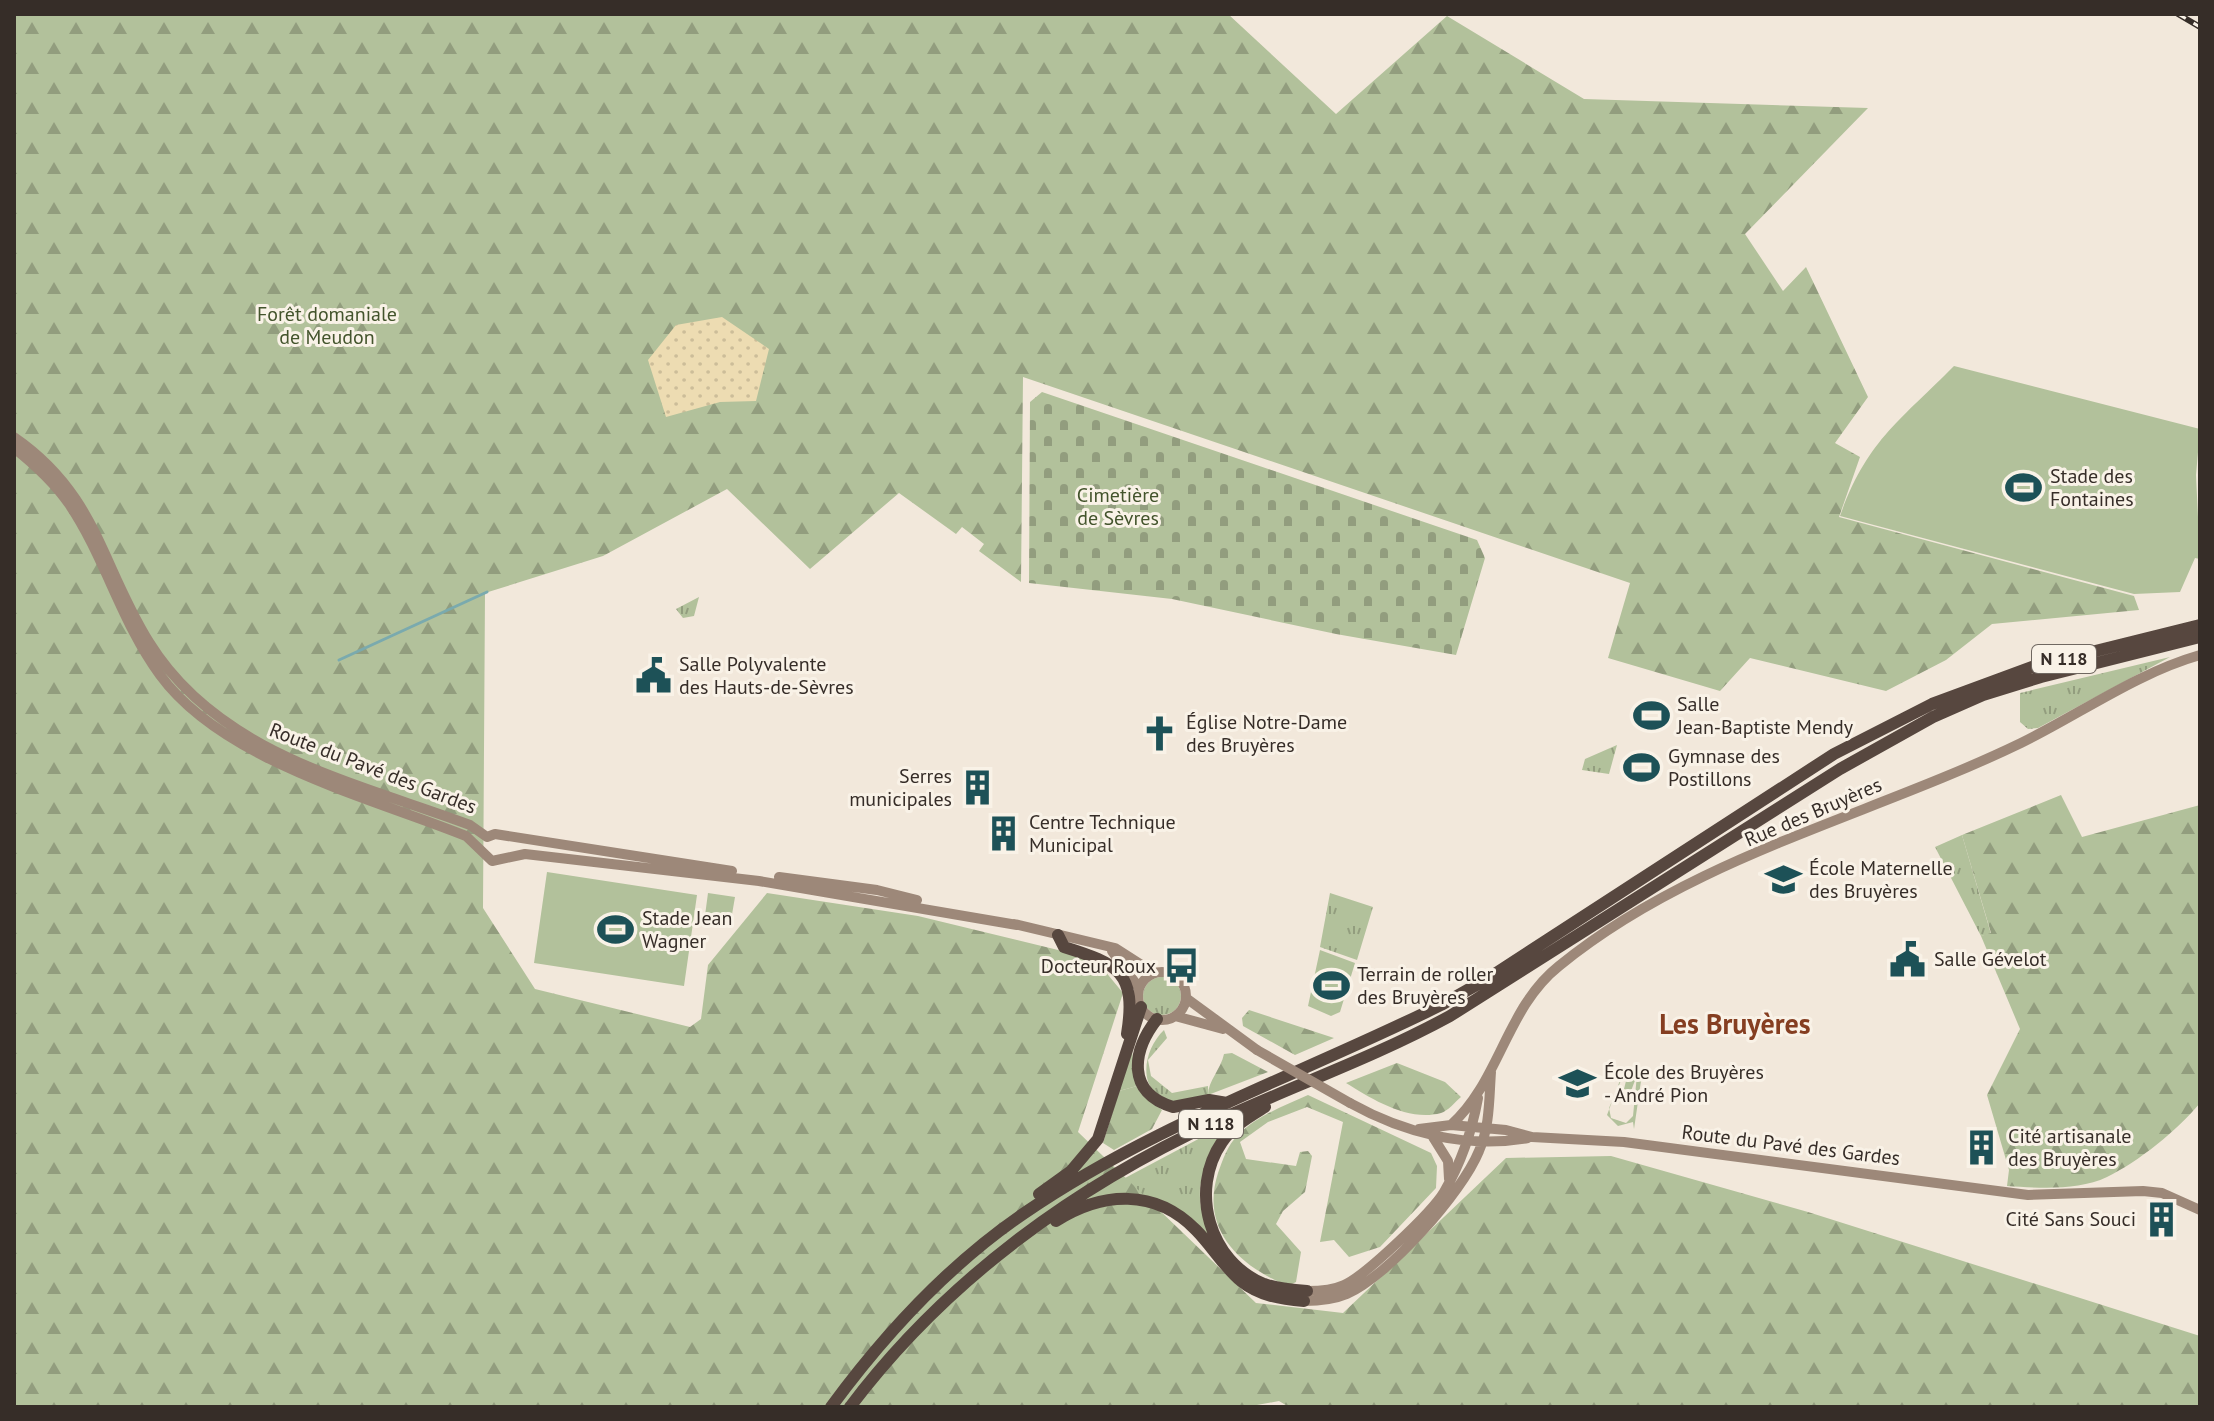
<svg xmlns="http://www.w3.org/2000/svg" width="2214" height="1421" font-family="'PT Sans',sans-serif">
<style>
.grass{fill:url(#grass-tufts)}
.forest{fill:url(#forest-firs)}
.sand{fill:url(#sand-dots)}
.cemetery{fill:url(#cemetery-stones)}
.pitch{fill:#b2c19b;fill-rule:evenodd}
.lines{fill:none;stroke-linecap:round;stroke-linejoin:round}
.stream{stroke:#7aaaae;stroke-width:3}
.secondary{stroke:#9d8879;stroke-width:10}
.highway{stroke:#57473f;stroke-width:12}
.rail-casing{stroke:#362d28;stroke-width:6}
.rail{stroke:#f9f2e7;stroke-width:3;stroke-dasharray:9;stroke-linecap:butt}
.secondary-bridge{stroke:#9d8879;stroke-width:10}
.labels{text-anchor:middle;stroke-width:6;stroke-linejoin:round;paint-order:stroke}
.shield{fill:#f9f2e7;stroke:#706861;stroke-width:2}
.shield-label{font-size:18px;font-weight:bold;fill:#362d28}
.park-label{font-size:20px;fill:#43542c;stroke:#f9f2e7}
.poi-label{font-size:20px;fill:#362d28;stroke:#f9f2e7;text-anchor:start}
.street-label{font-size:20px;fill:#362d28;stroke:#f9f2e7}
.district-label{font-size:28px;font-weight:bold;fill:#853e21;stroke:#f9f2e7}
</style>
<defs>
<pattern id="grass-tufts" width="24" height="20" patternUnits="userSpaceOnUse" patternTransform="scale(2)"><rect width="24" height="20" fill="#b2c19b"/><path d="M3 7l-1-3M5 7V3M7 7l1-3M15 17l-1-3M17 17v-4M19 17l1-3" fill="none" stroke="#929d7e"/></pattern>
<pattern id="forest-firs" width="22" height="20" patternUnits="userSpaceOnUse" patternTransform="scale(2)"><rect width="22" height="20" fill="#b2c19b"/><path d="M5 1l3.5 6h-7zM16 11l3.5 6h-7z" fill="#929d7e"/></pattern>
<pattern id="sand-dots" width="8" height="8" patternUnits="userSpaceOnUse" patternTransform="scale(2)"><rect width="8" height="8" fill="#eddcb2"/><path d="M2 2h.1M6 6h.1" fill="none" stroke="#ccbd99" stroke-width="1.8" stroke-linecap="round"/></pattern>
<pattern id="cemetery-stones" width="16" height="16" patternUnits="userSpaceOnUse" patternTransform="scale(2)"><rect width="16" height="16" fill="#b2c19b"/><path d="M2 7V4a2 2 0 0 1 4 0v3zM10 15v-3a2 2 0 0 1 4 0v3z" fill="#929d7e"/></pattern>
</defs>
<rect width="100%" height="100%" fill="#f2e8db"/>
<path class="grass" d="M 699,597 L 694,616 L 683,618 L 676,609 Z
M 2170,657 L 2038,728 L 2028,729 L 2020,722 L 2020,693 Z
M 1617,745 L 1609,774 L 1582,770 L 1585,759 Z
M 1962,835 L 1991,934 L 1981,936 L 1935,847 Z
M 1330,893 L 1373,907 L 1357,960 L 1320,947 Z
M1143 996a19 19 0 1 1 38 0a19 19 0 1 1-38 0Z
M 1164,1030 L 1167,1038 L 1148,1060 L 1151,1076 L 1172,1093 L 1208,1086 L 1208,1095 C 1199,1097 1185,1103 1176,1102 C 1136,1097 1141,1052 1164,1030 Z
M 1132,1052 L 1137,1086 L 1119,1091 Z
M 1236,1119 C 1207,1163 1186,1182 1211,1238 C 1171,1196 1149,1193 1093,1195 Z"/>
<path class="forest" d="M 14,14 L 1228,14 L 1336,114 L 1447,16 L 1584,99 L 1868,108 L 1745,234 L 1783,291 L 1806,267 L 1868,397 L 1835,443 L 1860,457 L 1839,517 L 2134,596 L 2139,610 L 1992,624 L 1946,660 L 1886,691 L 1750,658 L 1720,691 L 1608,658 L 1630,583 L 1023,377 L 1021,582 L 979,551 L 984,544 L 962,527 L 956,534 L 899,493 L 810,569 L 727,489 L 603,556 L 485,593 L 483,908 L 535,989 L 690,1027 L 701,1019 L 708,965 L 767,893 L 918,916 L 1095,959 L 1123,993 L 1078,1132 L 1256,1303 L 1343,1313 L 1506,1158 L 1611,1156 L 1808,1212 L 2200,1336 L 2200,1407 L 1289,1407 L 1279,1401 L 1246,1407 L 14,1407 Z
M 2061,795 L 2082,837 L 2200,805 L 2200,1103 C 2178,1130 2138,1162 2107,1177 C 2078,1191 2038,1188 2007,1186 L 2009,1170 L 1987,1095 L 2020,1029 L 1981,936 L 1991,933 L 1962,835 Z
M 1249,1010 L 1334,1038 L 1295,1055 L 1243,1026 L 1242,1018 Z
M 1232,1053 L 1268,1072 L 1208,1095 C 1208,1081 1221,1069 1224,1054 Z
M 1397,1063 L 1445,1082 L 1461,1097 C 1455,1102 1448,1111 1441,1113 C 1408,1122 1372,1099 1346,1083 Z
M 1137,1086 L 1162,1110 L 1152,1129 L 1114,1150 L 1103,1143 L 1119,1091 Z
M 1308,1095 L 1431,1153 L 1437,1166 L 1436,1188 L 1380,1247 L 1349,1257 L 1334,1240 L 1320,1242 L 1343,1122 L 1307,1107 L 1268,1122 L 1240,1142 L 1246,1159 L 1296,1166 L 1300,1152 L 1308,1151 L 1312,1156 L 1305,1192 L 1283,1211 L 1276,1224 L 1301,1252 L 1296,1282 L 1288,1286 C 1239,1266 1200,1229 1218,1173 C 1223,1159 1227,1146 1238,1135 C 1257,1116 1283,1106 1308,1095 Z"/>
<path class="sand" d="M 722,317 L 769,349 L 756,401 L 720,402 L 666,417 L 648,360 L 676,325 Z"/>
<path class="cemetery" d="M 1042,392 L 1477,540 L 1485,558 L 1456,655 L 1336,634 L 1172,599 L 1029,583 L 1030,402 Z"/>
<path class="pitch" d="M 1954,366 L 2200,429 L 2196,475 L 2200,559 L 2195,558 L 2180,592 L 2134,594 L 1840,516 C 1867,440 1901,420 1954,366 Z
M 547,872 L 697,895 L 684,986 L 534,963 Z
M 708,893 L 735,897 L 730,926 L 704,923 Z
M 1320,950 L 1355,963 L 1340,1012 L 1331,1016 L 1308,1006 Z
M 1628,1070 L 1637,1072 L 1641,1081 L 1634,1129 L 1633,1122 L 1618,1126 L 1607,1115 L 1622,1075 ZM 1631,1072 L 1636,1075 L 1628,1073 L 1624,1089 L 1631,1091 L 1637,1075 L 1633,1116 L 1626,1123 L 1611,1118 L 1609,1108 L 1623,1076 Z"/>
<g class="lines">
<path class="stream" d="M 339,660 L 487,592"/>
<path class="secondary" d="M 14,437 C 97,494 101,565 149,642 C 218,754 355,782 470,825 L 487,837
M 14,448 C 34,464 54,482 69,504 C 105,557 121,622 160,675 C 223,761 369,797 466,836 L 492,861 L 525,854 L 759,881 L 1017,925
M 487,837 L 495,834 L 732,871
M 779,877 L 877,890 L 917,900
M 1014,924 L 1115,948 L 1154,973
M 1112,951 L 1139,988
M1138 996a24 24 0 1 1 48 0a24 24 0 1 1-48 0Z
M 1186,998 L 1257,1050
M 1175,1016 L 1223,1029
M 1350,1103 C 1404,1133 1466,1149 1528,1138
M 1451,1125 C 1500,1081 1506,1008 1559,966 C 1692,857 1868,817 2021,743 C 2080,714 2137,673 2200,655
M 1419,1129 L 1451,1125 L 1506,1130 L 1532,1137 L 1624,1142 L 2028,1195 L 2143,1191 L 2162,1193 L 2200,1210
M 1433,1137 L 1448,1161 L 1449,1179
M 1307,1291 C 1319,1291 1333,1290 1344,1285 C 1365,1276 1432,1212 1444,1192 C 1461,1163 1472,1131 1478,1098
M 1304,1301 C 1319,1301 1333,1300 1347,1294 C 1388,1276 1462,1193 1479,1151 C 1490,1126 1489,1099 1491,1072"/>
<path class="highway" d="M 1058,935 L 1064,947 C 1118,964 1137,972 1127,1034
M 1157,1019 C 1132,1051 1126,1093 1173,1107 L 1209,1100 L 1227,1103
M 1265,1107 C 1249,1117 1233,1126 1222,1142 C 1189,1190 1209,1262 1264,1284 C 1278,1289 1292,1290 1307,1291
M 1039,1194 L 1071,1171 L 1098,1139 L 1141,1007
M 1056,1221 C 1102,1192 1155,1188 1196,1230 C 1212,1246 1223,1266 1241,1281 C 1260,1296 1281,1299 1304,1301
M 831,1407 C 884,1335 950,1264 1023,1214 C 1152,1125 1302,1074 1441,1005 L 1487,979 L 1834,754 L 1932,704 L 2035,666 L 2200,625
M 850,1407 C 945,1281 1074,1187 1217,1121 C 1295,1085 1375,1057 1450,1016 L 1840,769 L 1933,717 L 1983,695 L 2041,677 L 2200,637"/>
<defs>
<path id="rail" d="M 2178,14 L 2200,27"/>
</defs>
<use href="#rail" class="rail-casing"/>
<use href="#rail" class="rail"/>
<path class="secondary-bridge" d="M 1257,1050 L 1350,1103"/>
</g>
<defs>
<symbol id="stadium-bare" viewBox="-9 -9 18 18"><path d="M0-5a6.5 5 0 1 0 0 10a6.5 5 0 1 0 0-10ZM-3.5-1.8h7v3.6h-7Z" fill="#1d5157" stroke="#f9f2e7" stroke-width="2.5" paint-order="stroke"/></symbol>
<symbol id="civic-bare" viewBox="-9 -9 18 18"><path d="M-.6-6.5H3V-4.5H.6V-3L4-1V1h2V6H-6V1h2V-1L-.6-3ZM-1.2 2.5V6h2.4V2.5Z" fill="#1d5157" stroke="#f9f2e7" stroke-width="2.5" paint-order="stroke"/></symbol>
<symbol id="church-bare" viewBox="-9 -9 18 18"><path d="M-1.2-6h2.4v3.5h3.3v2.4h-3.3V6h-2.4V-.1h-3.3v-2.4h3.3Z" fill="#1d5157" stroke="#f9f2e7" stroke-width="2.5" paint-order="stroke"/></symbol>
<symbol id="building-bare" viewBox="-9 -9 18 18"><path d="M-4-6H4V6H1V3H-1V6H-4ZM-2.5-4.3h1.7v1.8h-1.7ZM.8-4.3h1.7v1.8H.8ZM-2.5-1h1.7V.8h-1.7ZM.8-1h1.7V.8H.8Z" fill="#1d5157" stroke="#f9f2e7" stroke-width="2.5" paint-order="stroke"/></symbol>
<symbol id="school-bare" viewBox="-9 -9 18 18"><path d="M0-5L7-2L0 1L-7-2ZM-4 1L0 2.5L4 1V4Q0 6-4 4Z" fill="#1d5157" stroke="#f9f2e7" stroke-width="2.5" paint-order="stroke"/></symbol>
<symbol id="bus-bare" viewBox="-9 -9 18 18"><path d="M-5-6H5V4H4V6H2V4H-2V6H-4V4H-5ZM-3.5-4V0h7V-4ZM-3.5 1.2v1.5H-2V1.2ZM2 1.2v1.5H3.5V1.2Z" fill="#1d5157" stroke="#f9f2e7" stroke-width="2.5" paint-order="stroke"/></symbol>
</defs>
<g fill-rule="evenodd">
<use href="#stadium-bare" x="1998" y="462" width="51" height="51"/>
<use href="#civic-bare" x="628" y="650" width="51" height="51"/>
<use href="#stadium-bare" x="1626" y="690" width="51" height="51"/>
<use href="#church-bare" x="1134" y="708" width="51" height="51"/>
<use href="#stadium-bare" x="1616" y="742" width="51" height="51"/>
<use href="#building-bare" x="952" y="762" width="51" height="51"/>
<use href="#building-bare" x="978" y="808" width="51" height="51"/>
<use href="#school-bare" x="1758" y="854" width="51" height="51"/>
<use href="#stadium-bare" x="590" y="904" width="51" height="51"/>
<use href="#civic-bare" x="1882" y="934" width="51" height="51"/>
<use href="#bus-bare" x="1156" y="940" width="51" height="51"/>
<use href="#stadium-bare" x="1306" y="960" width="51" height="51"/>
<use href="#school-bare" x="1552" y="1058" width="51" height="51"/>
<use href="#building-bare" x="1956" y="1122" width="51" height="51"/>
<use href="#building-bare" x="2136" y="1194" width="51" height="51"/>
</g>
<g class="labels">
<g class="shield">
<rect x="2032" y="645" width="64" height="28" rx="6"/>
<rect x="1179" y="1110" width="64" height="28" rx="6"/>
</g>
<g class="shield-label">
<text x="2064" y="665">N 118</text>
<text x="1211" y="1130">N 118</text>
</g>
<g class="park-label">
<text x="327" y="321">Forêt domaniale<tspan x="327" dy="23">de Meudon</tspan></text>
<text x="1118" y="502">Cimetière<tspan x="1118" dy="23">de Sèvres</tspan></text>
</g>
<g class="poi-label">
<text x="2050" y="483">Stade des<tspan x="2050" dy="23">Fontaines</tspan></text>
<text x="679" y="671">Salle Polyvalente<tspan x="679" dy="23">des Hauts-de-Sèvres</tspan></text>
<text x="1677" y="711">Salle<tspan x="1677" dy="23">Jean-Baptiste Mendy</tspan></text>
<text x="1186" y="729">Église Notre-Dame<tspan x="1186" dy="23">des Bruyères</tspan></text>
<text x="1668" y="763">Gymnase des<tspan x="1668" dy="23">Postillons</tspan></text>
<text x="952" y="783" text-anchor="end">Serres<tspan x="952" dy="23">municipales</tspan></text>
<text x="1029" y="829">Centre Technique<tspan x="1029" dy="23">Municipal</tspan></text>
<text x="1809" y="875">École Maternelle<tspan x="1809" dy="23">des Bruyères</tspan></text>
<text x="642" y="925">Stade Jean<tspan x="642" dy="23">Wagner</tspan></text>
<text x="1934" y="966">Salle Gévelot</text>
<text x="1156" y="973" text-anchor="end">Docteur Roux</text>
<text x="1357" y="981">Terrain de roller<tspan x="1357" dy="23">des Bruyères</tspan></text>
<text x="1604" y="1079">École des Bruyères<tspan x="1604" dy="23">- André Pion</tspan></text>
<text x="2008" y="1143">Cité artisanale<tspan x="2008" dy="23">des Bruyères</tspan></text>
<text x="2136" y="1226" text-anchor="end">Cité Sans Souci</text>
</g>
<g class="street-label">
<text transform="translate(373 768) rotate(21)" y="7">Route du Pavé des Gardes</text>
<text transform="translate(1813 812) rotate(-23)" y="7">Rue des Bruyères</text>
<text transform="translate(1791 1145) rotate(7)" y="7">Route du Pavé des Gardes</text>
</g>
<g class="district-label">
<text x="1735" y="1034">Les Bruyères</text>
</g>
</g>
<rect width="2214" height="1421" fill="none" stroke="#362d28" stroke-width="32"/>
</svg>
